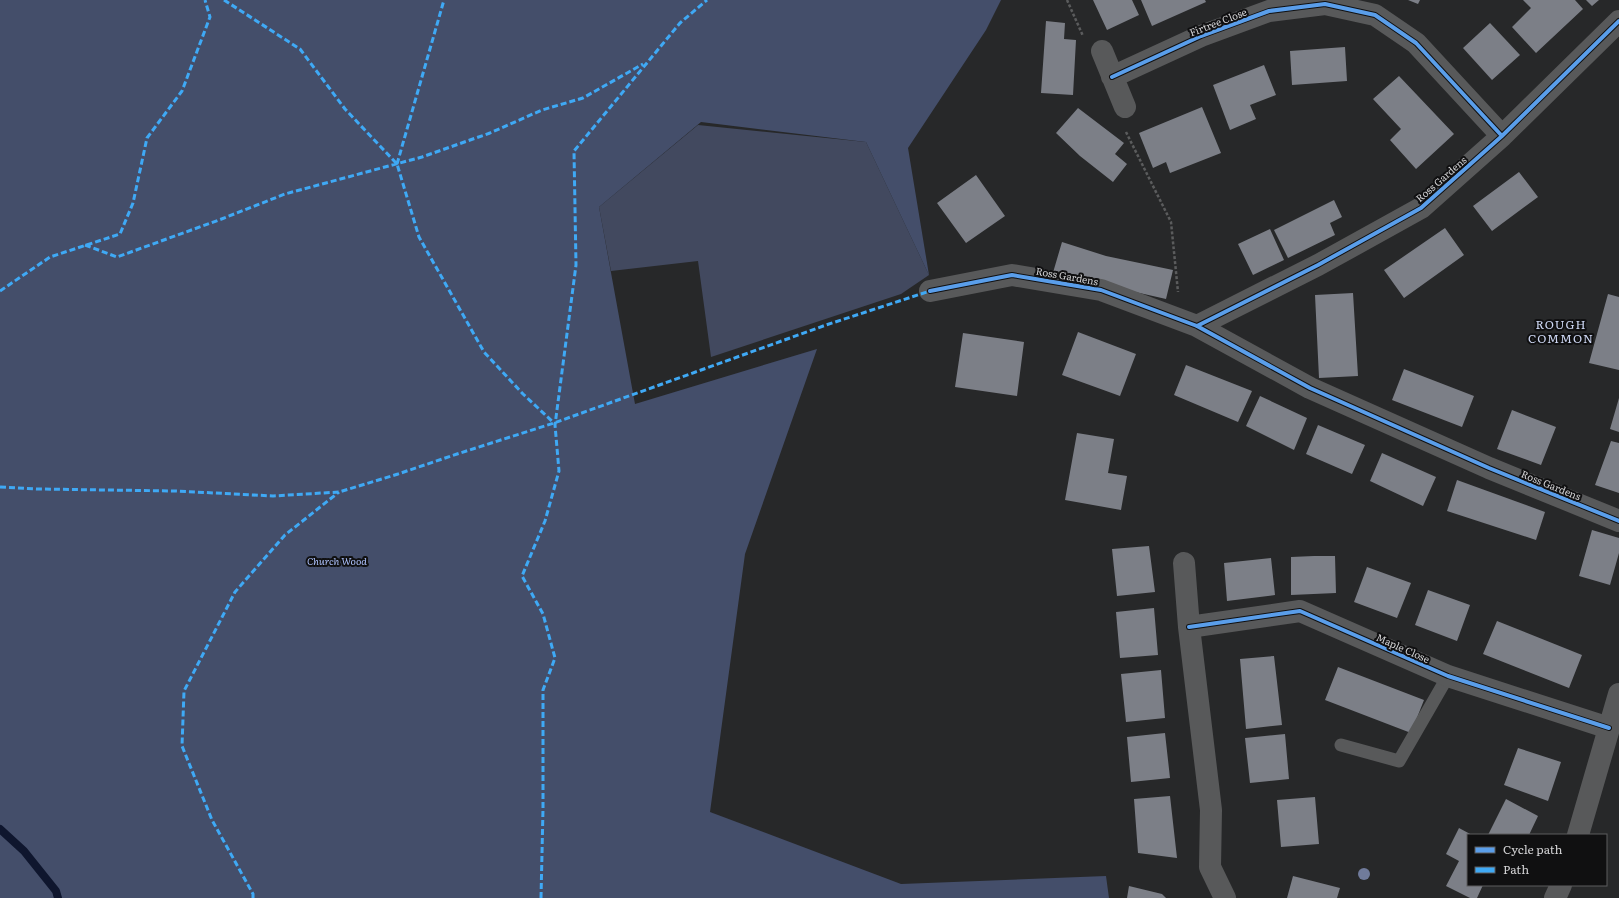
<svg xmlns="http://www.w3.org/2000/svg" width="1619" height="898" font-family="Literata,serif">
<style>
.green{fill:#42495f}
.forest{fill:#444e6a}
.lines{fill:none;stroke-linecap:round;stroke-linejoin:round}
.stream{stroke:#0f162e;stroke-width:8}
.building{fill:#7c7f87}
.path{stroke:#5b5c5d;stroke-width:2.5;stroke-dasharray:3 2;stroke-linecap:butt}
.lane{stroke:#58595a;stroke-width:13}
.street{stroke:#58595a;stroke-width:22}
.secondary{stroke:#58595a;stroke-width:22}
.quiet{stroke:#3fa9f5;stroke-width:3;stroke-dasharray:6 3;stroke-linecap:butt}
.cycleway-casing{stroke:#101011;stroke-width:6}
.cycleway{stroke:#5a9eea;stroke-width:4}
.tree{fill:#707b9b}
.labels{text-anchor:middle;stroke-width:4;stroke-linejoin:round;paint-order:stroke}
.street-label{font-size:10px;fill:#d1d1d3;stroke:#101011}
.park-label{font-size:10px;font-style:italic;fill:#abbff9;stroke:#101011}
.quarter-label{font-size:12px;letter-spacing:1px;fill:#ced8f4;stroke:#101011}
</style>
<rect width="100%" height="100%" fill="#272829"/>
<path class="green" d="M 698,125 L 866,142 L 929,275 L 901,294 L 711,357 L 698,261 L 611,271 L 599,207 Z"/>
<path class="forest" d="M 0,0 L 1001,0 L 986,30 L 908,148 L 929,275 L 866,142 L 701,122 L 599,207 L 635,404 L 817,349 L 745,554 L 710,812 L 901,884 L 1106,876 L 1109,898 L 0,898 Z"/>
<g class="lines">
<path class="stream" d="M 0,829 L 24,851 L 56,891 L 58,898"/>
</g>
<path class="building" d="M 1093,0 L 1132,0 L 1139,15 L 1107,30 Z
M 1141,0 L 1205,0 L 1206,2 L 1152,26 Z
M 1408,0 L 1420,0 L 1418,4 Z
M 1523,0 L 1575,0 L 1583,9 L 1536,53 L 1512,27 L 1531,8 Z
M 1586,0 L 1599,0 L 1592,6 Z
M 1046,21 L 1065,23 L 1064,39 L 1076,40 L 1073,95 L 1041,93 Z
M 1490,23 L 1520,55 L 1492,80 L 1463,48 Z
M 1345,47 L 1347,81 L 1292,85 L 1290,51 Z
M 1264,65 L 1276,95 L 1250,105 L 1256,119 L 1230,130 L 1213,85 Z
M 1399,76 L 1454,134 L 1416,169 L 1390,140 L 1401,129 L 1373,99 Z
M 1202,107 L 1221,153 L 1170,173 L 1166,162 L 1153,168 L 1139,133 Z
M 1078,108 L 1124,143 L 1115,154 L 1127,164 L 1113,182 L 1080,156 L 1056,133 Z
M 1519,172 L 1538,197 L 1492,231 L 1473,206 Z
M 976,175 L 1005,216 L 966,243 L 937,203 Z
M 1334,200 L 1342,217 L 1330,223 L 1335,235 L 1288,258 L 1274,230 Z
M 1445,228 L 1464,255 L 1404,298 L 1384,270 Z
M 1270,229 L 1284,260 L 1253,275 L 1238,244 Z
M 1062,242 L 1106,256 L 1173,270 L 1166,299 L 1122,289 L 1064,272 L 1062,279 L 1052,276 Z
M 1353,293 L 1358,376 L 1319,378 L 1315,295 Z
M 1608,294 L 1619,297 L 1619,370 L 1589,363 Z
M 1078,332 L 1136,354 L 1120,396 L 1062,375 Z
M 963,333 L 1024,342 L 1017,396 L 955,387 Z
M 1186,365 L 1252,391 L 1238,422 L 1174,395 Z
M 1404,369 L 1474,396 L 1462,427 L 1392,400 Z
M 1260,396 L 1307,418 L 1294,450 L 1246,426 Z
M 1619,398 L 1619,432 L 1610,429 Z
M 1512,410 L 1556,427 L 1541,465 L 1497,449 Z
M 1318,425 L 1365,445 L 1352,474 L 1306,454 Z
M 1077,433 L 1114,439 L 1108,473 L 1127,476 L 1121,510 L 1065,500 Z
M 1611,441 L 1619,443 L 1619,493 L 1595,485 Z
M 1382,453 L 1436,477 L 1423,506 L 1370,481 Z
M 1457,480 L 1545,512 L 1536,540 L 1447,511 Z
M 1592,530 L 1619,538 L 1619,553 L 1610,585 L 1579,576 Z
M 1149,546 L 1155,592 L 1117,596 L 1112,549 Z
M 1314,556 L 1335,556 L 1336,593 L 1291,595 L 1291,557 Z
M 1271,558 L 1275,595 L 1227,601 L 1224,563 Z
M 1367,567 L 1411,583 L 1397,618 L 1354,602 Z
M 1428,590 L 1470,605 L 1457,641 L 1415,625 Z
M 1154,608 L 1158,655 L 1120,658 L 1116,612 Z
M 1497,621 L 1582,655 L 1569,688 L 1483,654 Z
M 1274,656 L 1282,725 L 1246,729 L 1240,659 Z
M 1338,667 L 1424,700 L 1411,733 L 1325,700 Z
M 1161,670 L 1165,718 L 1126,722 L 1121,674 Z
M 1165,733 L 1170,778 L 1131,782 L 1127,737 Z
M 1285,734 L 1289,779 L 1250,783 L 1245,738 Z
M 1518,748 L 1561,762 L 1548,801 L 1504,785 Z
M 1170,796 L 1177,858 L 1138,853 L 1134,799 Z
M 1315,797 L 1319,844 L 1281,847 L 1277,800 Z
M 1506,799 L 1538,816 L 1529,835 L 1488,835 Z
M 1459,828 L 1472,835 L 1468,835 L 1468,885 L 1483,885 L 1477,898 L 1470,898 L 1446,886 L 1459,861 L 1446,854 Z
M 1293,876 L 1340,888 L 1337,898 L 1287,898 Z
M 1129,886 L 1162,894 L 1166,898 L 1127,898 Z"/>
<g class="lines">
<path class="path" d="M 1067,0 L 1083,36
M 1126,132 L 1171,222 L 1178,292"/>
<path class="lane" d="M 1341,745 L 1399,761 L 1448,676"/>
<path class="street" d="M 1102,51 L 1125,107
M 1112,77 L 1201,36 L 1269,11 L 1325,4 L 1375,15 L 1416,43 L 1502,136
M 930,291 L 1012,275 L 1101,290 L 1197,326 L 1310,388 L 1489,468 L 1619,521
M 1197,326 L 1318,265 L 1421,208 L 1502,136 L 1619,21
M 1184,563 L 1189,627 L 1211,810 L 1210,867 L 1225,898
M 1189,627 L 1300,611 L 1448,676 L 1609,728"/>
<path class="secondary" d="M 1578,835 L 1619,694
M 1555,898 L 1561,885"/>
<path class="quiet" d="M 224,0 L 300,49 L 345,109 L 397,164 L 419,237 L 484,352 L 523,394 L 554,423
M 397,164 L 444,0
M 85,245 L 117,257 L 219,220 L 285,194 L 422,157 L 490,133 L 542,110 L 583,98 L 643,64
M 0,291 L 50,257 L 120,234 L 133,203 L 147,138 L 182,91 L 210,17 L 205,0
M 0,487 L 37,489 L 176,491 L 273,496 L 339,492 L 398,474 L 457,454 L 554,423 L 826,325 L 930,291
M 253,898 L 253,894 L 212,820 L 182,746 L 184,691 L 235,592 L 285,535 L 339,492
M 541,898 L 543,809 L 543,690 L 555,658 L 543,614 L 522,576 L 545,521 L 559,471 L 555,425 L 576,265 L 574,151 L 680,23 L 707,0"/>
<defs>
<path id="cycleway" d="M 1112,77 L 1201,36 L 1269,11 L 1325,4 L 1375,15 L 1416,43 L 1502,136
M 930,291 L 1012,275 L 1101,290 L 1197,326 L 1310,388 L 1489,468 L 1619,521
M 1197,326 L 1318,265 L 1421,208 L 1502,136 L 1619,21
M 1189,627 L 1300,611 L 1448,676 L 1609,728"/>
</defs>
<use href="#cycleway" class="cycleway-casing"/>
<use href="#cycleway" class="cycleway"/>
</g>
<circle class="tree" cx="1364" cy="874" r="6"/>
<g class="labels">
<g class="street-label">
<text transform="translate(1218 22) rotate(-21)" y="4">Firtree Close</text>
<text transform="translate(1441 179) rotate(-41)" y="4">Ross Gardens</text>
<text transform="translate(1067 276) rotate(10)" y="4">Ross Gardens</text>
<text transform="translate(1551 485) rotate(22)" y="4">Ross Gardens</text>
<text transform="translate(1403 648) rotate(24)" y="4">Maple Close</text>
</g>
<g class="park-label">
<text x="337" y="565">Church Wood</text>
</g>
<g class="quarter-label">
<text x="1561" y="329">ROUGH<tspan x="1561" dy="14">COMMON</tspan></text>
</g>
</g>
<rect x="1467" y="834" width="140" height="52" fill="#101011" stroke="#5d5d5f"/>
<rect x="1475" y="847" width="20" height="6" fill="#5a9eea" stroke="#5d5d5f"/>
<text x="1503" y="854" font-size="12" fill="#d1d1d3">Cycle path</text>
<rect x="1475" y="867" width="20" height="6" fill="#3fa9f5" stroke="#5d5d5f"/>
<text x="1503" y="874" font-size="12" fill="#d1d1d3">Path</text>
</svg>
